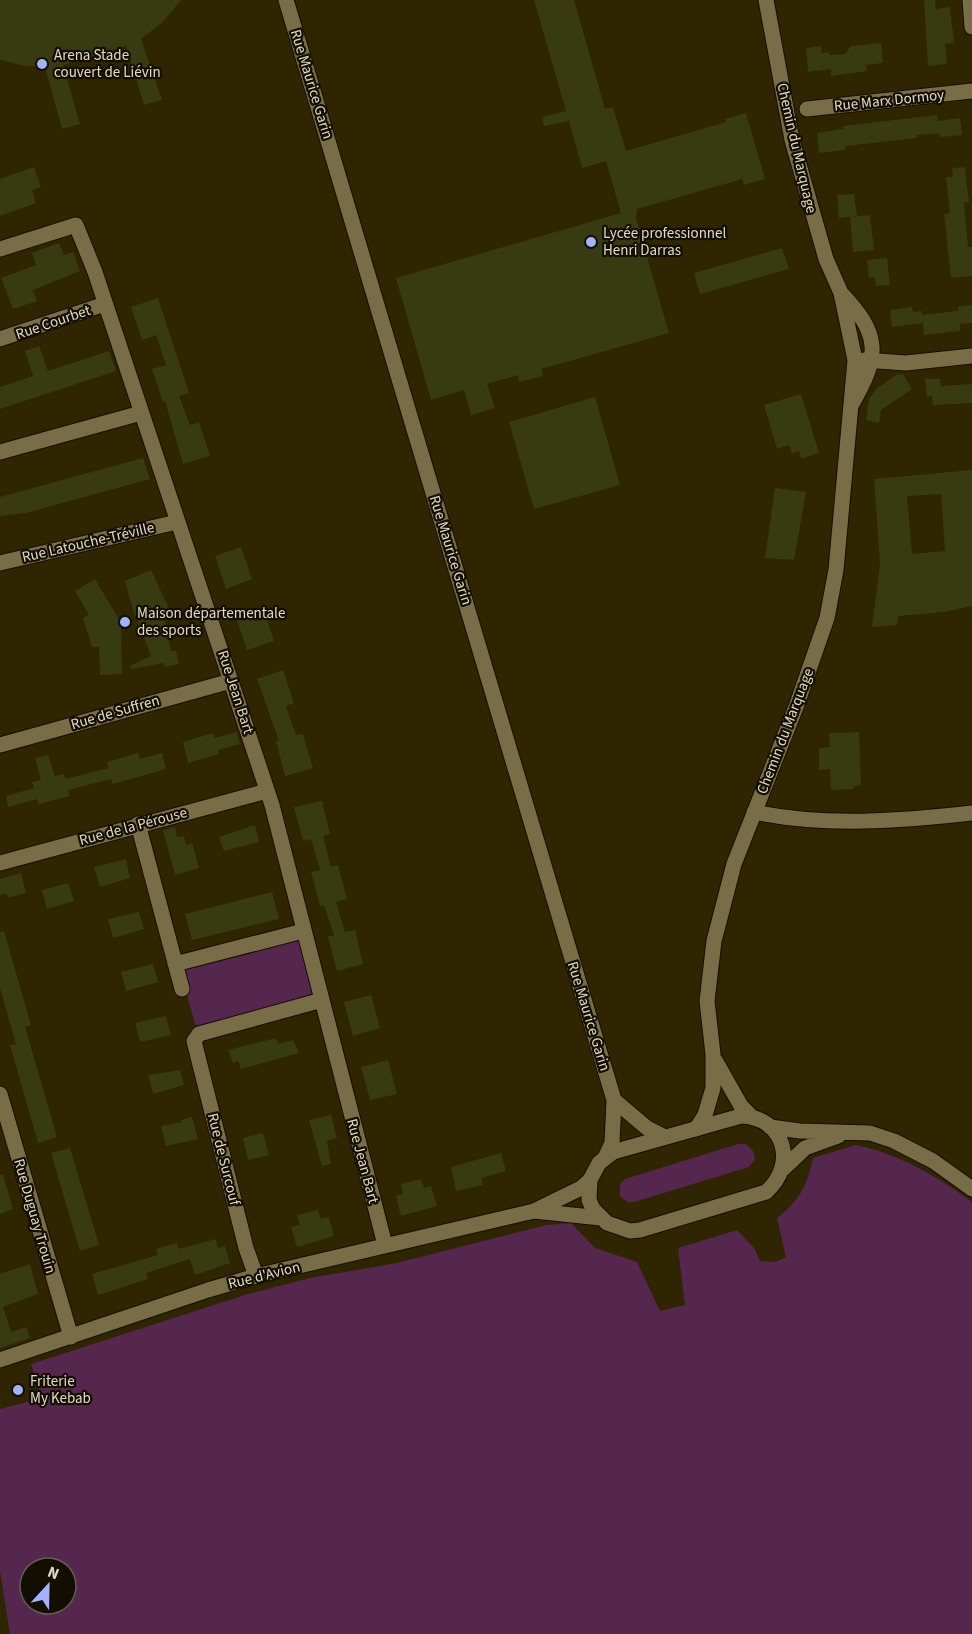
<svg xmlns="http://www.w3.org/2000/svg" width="972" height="1634" font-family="'Source Sans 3',sans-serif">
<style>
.green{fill:#55274e;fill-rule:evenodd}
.building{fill:#383b11;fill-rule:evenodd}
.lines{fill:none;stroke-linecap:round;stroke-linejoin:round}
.street-casing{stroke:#160e00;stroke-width:17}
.secondary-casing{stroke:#160e00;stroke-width:17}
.street{stroke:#796d47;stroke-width:15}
.secondary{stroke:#796d47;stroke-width:15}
.poi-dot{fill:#a0b3fd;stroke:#130e02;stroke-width:2}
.labels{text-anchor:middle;stroke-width:4.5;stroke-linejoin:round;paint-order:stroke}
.poi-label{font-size:15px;fill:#e0d9c5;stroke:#130e02;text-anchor:start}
.street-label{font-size:15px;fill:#e0d9c5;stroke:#130e02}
</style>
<rect width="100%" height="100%" fill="#2f2500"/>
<path class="green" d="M 292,938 L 300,943 L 313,991 L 309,998 L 203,1027 L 195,1024 L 181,973 L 186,965 Z
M 738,1144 L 746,1144 L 753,1151 L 755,1159 L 749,1167 L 634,1202 L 628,1202 L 620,1196 L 620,1184 L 625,1179 Z
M 856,1145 C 899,1154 937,1176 972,1202 L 972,1634 L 10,1634 L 0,1571 L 0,1409 L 42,1398 L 31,1364 L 248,1294 L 310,1278 L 397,1263 L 546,1225 L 571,1223 L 595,1248 L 637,1262 L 660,1311 L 685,1305 L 678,1248 L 737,1230 L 754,1248 L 760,1261 L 775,1262 L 786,1257 L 777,1218 C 801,1199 806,1187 813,1158 ZM 30,1568 L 66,1568 L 66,1604 L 30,1604 Z"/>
<path class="building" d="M 0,0 L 181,0 L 164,21 L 141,39 L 162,100 L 144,105 L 126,46 L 93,56 L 63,65 L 80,124 L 62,129 L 45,67 L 25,66 L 0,60 Z
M 534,0 L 574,0 L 605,109 L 613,107 L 626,151 L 726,122 L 725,119 L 746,113 L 765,179 L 744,185 L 742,179 L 637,209 L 636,219 L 669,333 L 541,369 L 543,376 L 519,382 L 518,375 L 487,384 L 495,408 L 471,415 L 464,390 L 431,400 L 396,278 L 621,213 L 606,161 L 582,168 L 569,121 L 544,126 L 542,117 L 566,111 Z
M 924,0 L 935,0 L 936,9 L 950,7 L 954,43 L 945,44 L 947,64 L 928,66 Z
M 881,43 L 883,63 L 866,65 L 867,71 L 831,76 L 831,69 L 808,72 L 806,48 L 821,46 L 821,53 L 829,52 L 829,55 L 845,54 L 851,46 Z
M 937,115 L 938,121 L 960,118 L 962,135 L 940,137 L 939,133 L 917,135 L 917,138 L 845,146 L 845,150 L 819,153 L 817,133 L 843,129 L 843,126 Z
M 34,167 L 41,187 L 32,190 L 36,203 L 0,216 L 0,179 Z
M 965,167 L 969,202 L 964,202 L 968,247 L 972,247 L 972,276 L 951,278 L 944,214 L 950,213 L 946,177 L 953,177 L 952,168 Z
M 854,194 L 857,216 L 839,218 L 837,195 Z
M 870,215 L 874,250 L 853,252 L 850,217 Z
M 59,243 L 64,255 L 73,252 L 80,271 L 33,290 L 37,301 L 13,309 L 1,278 L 36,265 L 32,253 Z
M 782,248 L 789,269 L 700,294 L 694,273 Z
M 887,258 L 890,285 L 876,286 L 875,277 L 869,278 L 867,260 Z
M 158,298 L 189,393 L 179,396 L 190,425 L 199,422 L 210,456 L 183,464 L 165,401 L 163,402 L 152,369 L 166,365 L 156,335 L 142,340 L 131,307 Z
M 972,305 L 972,323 L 960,324 L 960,331 L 924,335 L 923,323 L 892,327 L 890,310 L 912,307 L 913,312 L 922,311 L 922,315 L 958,311 L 958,307 Z
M 39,346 L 48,371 L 109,351 L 116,371 L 0,409 L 0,387 L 33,376 L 25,351 Z
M 903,374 L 912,389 L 881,410 L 879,423 L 866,420 L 869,399 L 876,389 L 896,375 Z
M 925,379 L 940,379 L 941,386 L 972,384 L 972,403 L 933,405 L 932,396 L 927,397 Z
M 801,394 L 819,453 L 801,459 L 799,451 L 792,453 L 789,445 L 777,449 L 764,405 Z
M 595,397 L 620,485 L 534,509 L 509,422 Z
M 143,458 L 150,479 L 26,513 L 0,516 L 0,497 Z
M 972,470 L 972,606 L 944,612 L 898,616 L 897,625 L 872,627 L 880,564 L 874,479 ZM 941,494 L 945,551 L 912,554 L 907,496 Z
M 775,488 L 806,492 L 794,560 L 765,558 Z
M 241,547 L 252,579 L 226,589 L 215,556 Z
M 151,570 L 167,604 L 169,614 L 165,622 L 171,651 L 176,651 L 179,664 L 165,667 L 164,663 L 131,669 L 130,666 L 151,656 L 132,607 L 125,581 Z
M 95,579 L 121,623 L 122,674 L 100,675 L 99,647 L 92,647 L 83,618 L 89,615 L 75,591 Z
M 263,608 L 274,641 L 247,650 L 236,617 Z
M 283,670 L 294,703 L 286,706 L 296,735 L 303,734 L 313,768 L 285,776 L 276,741 L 279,741 L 257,679 Z
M 236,732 L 240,744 L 218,750 L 219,754 L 188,763 L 183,742 L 213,733 L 215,738 Z
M 859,732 L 861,785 L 854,786 L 854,789 L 831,790 L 830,769 L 819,770 L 819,748 L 830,747 L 829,733 Z
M 138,753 L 140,759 L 162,753 L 166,769 L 113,784 L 111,779 L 68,790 L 70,796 L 39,804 L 37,799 L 8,807 L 6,796 L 34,788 L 32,782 L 41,780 L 35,758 L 48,755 L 55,776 L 64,774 L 65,779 L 109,768 L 107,762 Z
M 322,801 L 330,834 L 323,836 L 331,867 L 338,865 L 347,899 L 336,902 L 345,932 L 355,930 L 363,964 L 337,971 L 328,937 L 334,935 L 324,905 L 320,906 L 311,872 L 320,870 L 311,839 L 303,841 L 294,807 Z
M 255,825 L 259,842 L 224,851 L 219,837 Z
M 175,827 L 177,837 L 184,836 L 186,845 L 192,843 L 199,868 L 175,875 L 163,830 Z
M 126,859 L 130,878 L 100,887 L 94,867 Z
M 21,873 L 26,893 L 8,898 L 6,893 L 0,895 L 0,879 Z
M 68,883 L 74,901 L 47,909 L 42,890 Z
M 272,892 L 279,919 L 192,940 L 185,914 Z
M 139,912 L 144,929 L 113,938 L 108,919 Z
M 4,931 L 31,1025 L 25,1027 L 57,1137 L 38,1143 L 10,1045 L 16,1044 L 0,988 L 0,932 Z
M 153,964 L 158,982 L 126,991 L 121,972 Z
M 371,995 L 380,1028 L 353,1036 L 344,1002 Z
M 166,1016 L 171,1035 L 140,1042 L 135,1023 Z
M 276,1038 L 278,1044 L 293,1040 L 299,1053 L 241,1069 L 238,1061 L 233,1063 L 228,1050 Z
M 388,1060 L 397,1094 L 370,1100 L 361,1067 Z
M 180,1070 L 184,1085 L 153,1094 L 148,1075 Z
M 331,1115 L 337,1138 L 327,1141 L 331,1164 L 322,1166 L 309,1120 Z
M 192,1117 L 198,1139 L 166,1146 L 161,1126 L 182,1122 L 181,1120 Z
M 263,1133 L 269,1155 L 248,1160 L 243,1138 Z
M 70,1148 L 99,1245 L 80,1251 L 51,1153 Z
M 501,1153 L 506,1171 L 481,1178 L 483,1185 L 456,1191 L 451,1167 Z
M 0,1175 L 3,1175 L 13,1209 L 0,1214 Z
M 421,1179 L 424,1188 L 431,1186 L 437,1206 L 401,1216 L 396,1196 L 403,1194 L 401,1184 Z
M 318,1210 L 321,1219 L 329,1217 L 334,1236 L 297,1247 L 291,1227 L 300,1225 L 297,1215 Z
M 216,1239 L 218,1248 L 225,1246 L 230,1263 L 195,1275 L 190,1259 L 146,1273 L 148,1279 L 98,1295 L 92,1274 L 158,1255 L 156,1249 L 177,1243 L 179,1249 Z
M 30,1264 L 38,1294 L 3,1307 L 11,1332 L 26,1327 L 30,1338 L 0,1348 L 0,1274 Z"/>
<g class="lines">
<defs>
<path id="street" d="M 286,0 L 614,1100 L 612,1143 L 606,1156
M 970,0 L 972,27
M 807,109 L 972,91
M 0,249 L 76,225 L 95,272 L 272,805 L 385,1245
M 841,293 C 881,335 880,355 852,404
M 0,339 L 105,304
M 864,360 L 906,363 L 972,356
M 0,452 L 141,413
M 0,563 L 177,522
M 0,745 L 231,681
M 754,812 C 824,827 902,821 972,813
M 138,824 L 182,989
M 0,863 L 267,791
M 175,964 L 303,931
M 715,1060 L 741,1106 L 752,1117
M 0,1094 L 71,1337
M 614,1100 L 647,1128 L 665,1137
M 696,1129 L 705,1115 L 713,1088 L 713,1054 L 707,1001 L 714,941 L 734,864 L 796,707 L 827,618 L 836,570 L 855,360 L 841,293 L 826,259 L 792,140 L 766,0
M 256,1276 L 246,1248 L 194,1041 L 199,1034 L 322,1000"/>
<path id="secondary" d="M 741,1116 C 784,1117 798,1164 766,1192 L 640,1230 L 630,1231 L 607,1223 L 593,1209 L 589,1200 L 590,1180 L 599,1163 L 613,1152 Z
M 770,1127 L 800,1131 L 870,1133 L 894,1141 L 933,1161 L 972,1189
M 783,1169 L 805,1148 L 838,1136
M 534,1211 L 601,1218
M 0,1360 L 208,1290 L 256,1276 L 534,1211 L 581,1188 L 590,1180"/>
</defs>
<use href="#street" class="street-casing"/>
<use href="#secondary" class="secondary-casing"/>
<use href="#street" class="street"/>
<use href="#secondary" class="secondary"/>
</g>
<g class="poi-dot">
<circle cx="42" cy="64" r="6"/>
<circle cx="591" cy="242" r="6"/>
<circle cx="125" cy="622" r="6"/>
<circle cx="18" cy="1390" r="6"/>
</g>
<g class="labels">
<g class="poi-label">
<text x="54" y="60">Arena Stade<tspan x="54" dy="17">couvert de Liévin</tspan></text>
<text x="603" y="238">Lycée professionnel<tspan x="603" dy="17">Henri Darras</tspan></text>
<text x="137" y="618">Maison départementale<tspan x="137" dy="17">des sports</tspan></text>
<text x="30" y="1386">Friterie<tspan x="30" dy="17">My Kebab</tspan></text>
</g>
<g class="street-label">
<text transform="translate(312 84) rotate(73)" y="5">Rue Maurice Garin</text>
<text transform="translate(889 100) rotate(-6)" y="5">Rue Marx Dormoy</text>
<text transform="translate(797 148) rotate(77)" y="5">Chemin du Marquage</text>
<text transform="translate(53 322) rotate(-19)" y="5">Rue Courbet</text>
<text transform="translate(88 542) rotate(-13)" y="5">Rue Latouche-Tréville</text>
<text transform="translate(451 550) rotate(73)" y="5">Rue Maurice Garin</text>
<text transform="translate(236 692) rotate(72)" y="5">Rue Jean Bart</text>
<text transform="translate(115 712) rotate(-16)" y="5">Rue de Suffren</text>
<text transform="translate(785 731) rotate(-69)" y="5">Chemin du Marquage</text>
<text transform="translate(133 826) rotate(-15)" y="5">Rue de la Pérouse</text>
<text transform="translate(589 1016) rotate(73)" y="5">Rue Maurice Garin</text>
<text transform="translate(224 1159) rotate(76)" y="5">Rue de Surcouf</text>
<text transform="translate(363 1161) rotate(75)" y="5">Rue Jean Bart</text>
<text transform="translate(35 1216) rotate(74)" y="5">Rue Duguay Trouin</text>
<text transform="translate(264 1275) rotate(-14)" y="5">Rue d'Avion</text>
</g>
</g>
<g transform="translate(48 1586) rotate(22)"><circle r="28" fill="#130e02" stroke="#655f50" stroke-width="1.5"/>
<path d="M0-4.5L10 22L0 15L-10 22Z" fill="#a0b3fd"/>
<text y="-9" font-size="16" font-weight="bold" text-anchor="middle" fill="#e0d9c5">N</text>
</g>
</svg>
